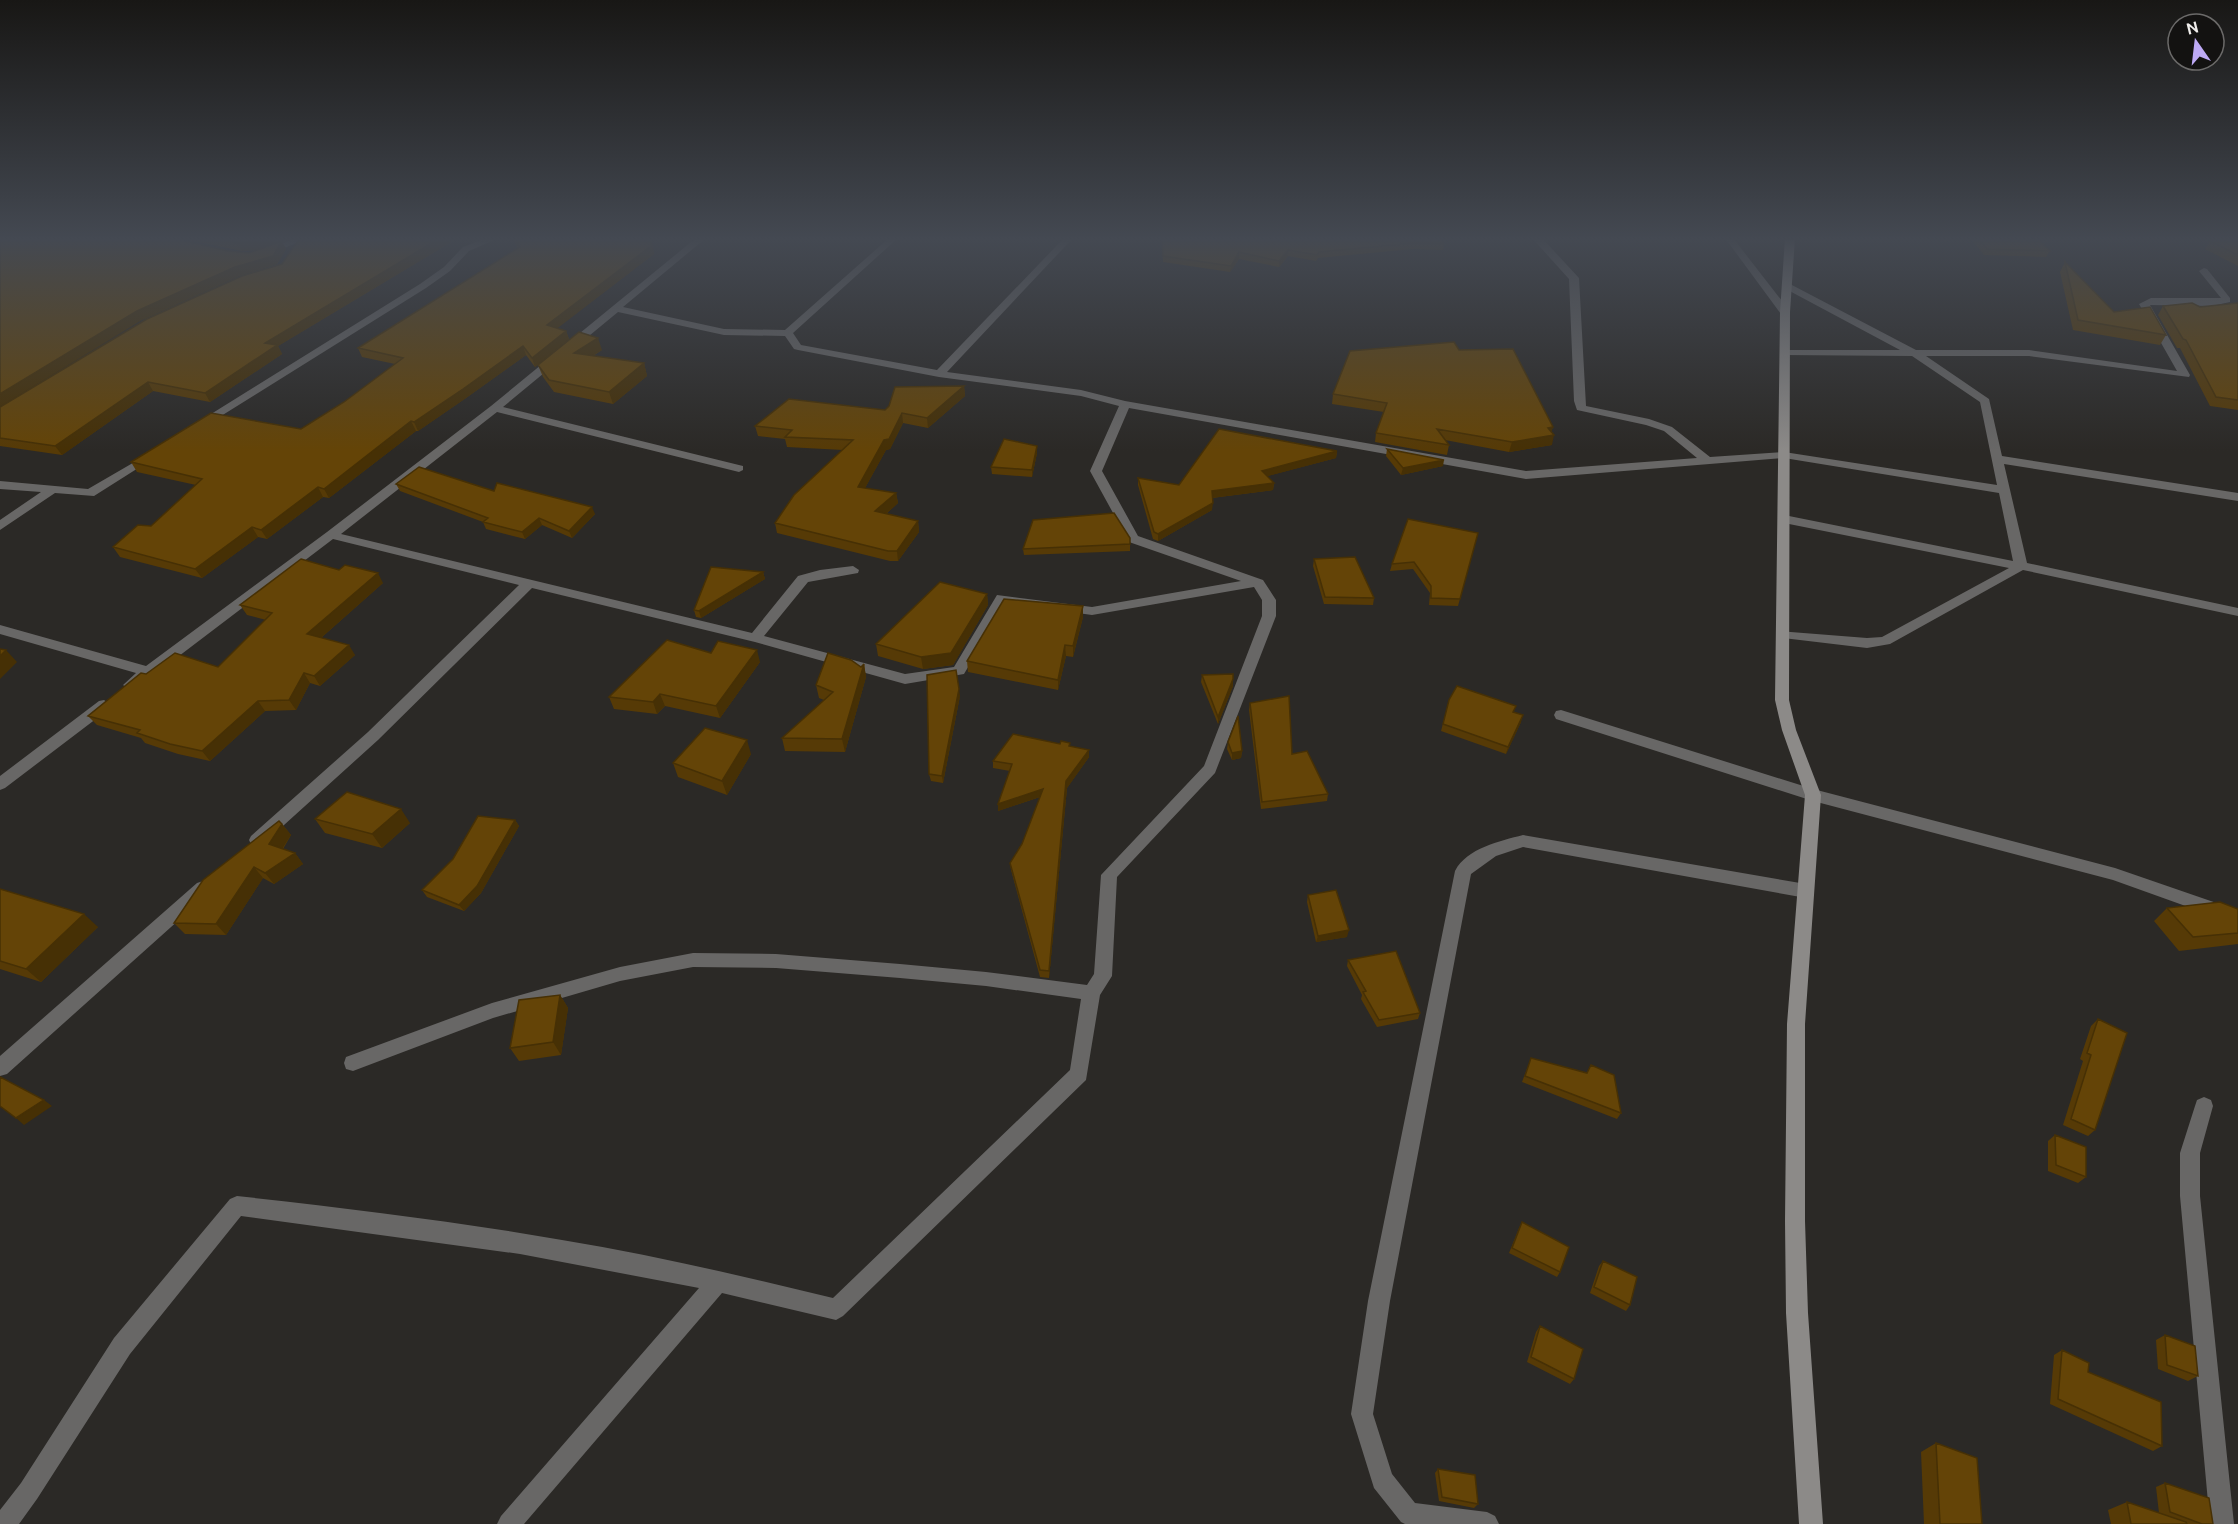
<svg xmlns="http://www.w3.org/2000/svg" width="2238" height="1524" font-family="Ubuntu,sans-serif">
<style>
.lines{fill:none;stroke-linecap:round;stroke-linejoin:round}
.street{fill:#686766;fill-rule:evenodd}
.secondary{fill:#8c8a88;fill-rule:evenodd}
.wall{fill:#563a06}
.shaded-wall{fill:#463005}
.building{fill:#644407;stroke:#463005;stroke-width:1.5}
</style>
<rect width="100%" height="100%" fill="#2b2926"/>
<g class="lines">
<path class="street" d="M 296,238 L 309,238 L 269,254 L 261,252 Z
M 486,238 L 499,238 L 469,251 L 450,271 L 426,288 L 205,426 L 197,426 L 195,424 L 420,284 L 444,267 L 463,247 Z
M 696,238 L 706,238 L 623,307 L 724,329 L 785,330 L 889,238 L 898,238 L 793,333 L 801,345 L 937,370 L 1064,238 L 1073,238 L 947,372 L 1081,390 L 1125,401 L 1526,471 L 1697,458 L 1664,431 L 1646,425 L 1577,410 L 1574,401 L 1569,279 L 1532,238 L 1542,238 L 1579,278 L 1586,406 L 1649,419 L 1672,427 L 1710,457 L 1784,452 L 1997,485 L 1980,402 L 1912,356 L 1782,355 L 1781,353 L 1786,350 L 1900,350 L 1784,288 L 1784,284 L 1790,284 L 1916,350 L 2029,350 L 2177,371 L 2139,304 L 2151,298 L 2221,298 L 2199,271 L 2204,268 L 2207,269 L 2230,298 L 2230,302 L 2212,306 L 2150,305 L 2190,375 L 2189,377 L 2029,356 L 1926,356 L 1989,399 L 2002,456 L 2238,493 L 2238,501 L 2004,464 L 2027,563 L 2238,608 L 2238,616 L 2023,570 L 1890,644 L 1867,648 L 1783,638 L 1778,637 L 1776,634 L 1778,631 L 1867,638 L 1882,637 L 2009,568 L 1784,523 L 1778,519 L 1780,516 L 1784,515 L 2013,561 L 1999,493 L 1784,458 L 1526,479 L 1129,408 L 1102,471 L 1138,536 L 1263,580 L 1276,600 L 1276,616 L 1215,773 L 1117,877 L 1112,976 L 1100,995 L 1086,1080 L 843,1316 L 836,1320 L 722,1293 L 524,1524 L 497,1524 L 501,1516 L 699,1288 L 520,1254 L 241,1216 L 130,1354 L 37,1499 L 19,1524 L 0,1524 L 0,1510 L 21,1483 L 114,1338 L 230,1199 L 237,1196 C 345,1208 454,1221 562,1240 C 653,1255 743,1276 833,1298 L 1070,1070 L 1081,999 L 986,986 L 900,978 L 776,968 L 693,967 L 620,981 L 493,1018 L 353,1071 L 346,1069 L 344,1063 L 346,1057 L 492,1003 L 620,967 L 693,953 L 776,954 L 900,964 L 986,972 L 1087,985 L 1094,974 L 1101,875 L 1204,766 L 1262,616 L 1262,600 L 1254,587 L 1092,615 L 1006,603 L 964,674 L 905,684 L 755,642 L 532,588 L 378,740 L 263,844 L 257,846 L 251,844 L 249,840 L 251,836 L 368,732 L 519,585 L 333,539 L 154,675 L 130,690 L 123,685 L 136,673 L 0,634 L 0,625 L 146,666 L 327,532 L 491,406 ZM 618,312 L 724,335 L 785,336 L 794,349 L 798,350 L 939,377 L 1081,396 L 1119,406 L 1090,471 L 1129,542 L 1241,581 L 1092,607 L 997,595 L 954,667 L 905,674 L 764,636 L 808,582 L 858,573 L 859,570 L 853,566 L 820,570 L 798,576 L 752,633 L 341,534 L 497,412 L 739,472 L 743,470 L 743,466 L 503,407 Z
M 1725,238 L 1733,238 L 1789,310 L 1789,314 L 1781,314 Z
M 150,453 L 154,454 L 154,458 L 94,496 L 55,493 L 0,530 L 0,520 L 41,492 L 0,489 L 0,481 L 88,489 Z
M 104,700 L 111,705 L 109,709 L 5,788 L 0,790 L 0,776 L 99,701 Z
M 1561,710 L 1813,789 L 2115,868 L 2231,908 L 2238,912 L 2238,927 L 2219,918 L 2113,880 L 1813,801 L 1556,719 L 1554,715 L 1556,711 Z
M 1523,835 L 1806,884 L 1812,886 L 1814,891 L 1812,896 L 1806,898 L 1523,847 L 1496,856 L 1471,874 L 1390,1301 L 1373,1414 L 1392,1474 L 1415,1503 L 1487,1512 L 1495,1516 L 1499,1524 L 1405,1524 L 1401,1522 L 1374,1488 L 1351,1414 L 1368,1301 L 1455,871 C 1467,848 1500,841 1523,835 Z
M 203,881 L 209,883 L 211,888 L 209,893 L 7,1074 L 0,1076 L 0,1056 L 197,883 Z
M 2204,1097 L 2211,1100 L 2213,1106 L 2200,1153 L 2200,1196 L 2234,1524 L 2210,1524 L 2180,1196 L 2180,1153 L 2195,1106 L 2197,1100 Z"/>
<path class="secondary" d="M 1785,238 L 1795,238 L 1790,312 L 1789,700 L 1796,730 L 1821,795 L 1805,1024 L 1805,1221 L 1808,1313 L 1823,1524 L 1799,1524 L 1786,1313 L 1785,1221 L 1787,1024 L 1805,795 L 1782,730 L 1775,700 L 1780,312 Z"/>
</g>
<path class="wall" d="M 174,238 L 294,238 L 282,242 L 286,249 L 277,264 L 239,276 L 142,320 L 228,251 L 249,253 L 258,250 L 242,251 L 183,239 Z
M 300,238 L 458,238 L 278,346 L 282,354 L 210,402 L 153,391 L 62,455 L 0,446 L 0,407 L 282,264 Z
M 512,238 L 651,238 L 654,254 L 557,328 L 566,331 L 569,339 L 535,367 L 526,355 L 466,398 L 418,431 L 416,431 L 329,498 L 323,497 L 267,539 L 258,537 L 202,578 L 120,557 L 113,547 L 151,526 L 196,485 L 137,472 L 131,462 L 301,429 L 344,402 L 395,364 L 362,357 L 358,348 L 518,248 Z
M 1162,238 L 1440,238 L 1444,244 L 1443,250 L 1413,249 L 1318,258 L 1316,261 L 1288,256 L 1279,267 L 1239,259 L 1230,272 L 1163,262 Z
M 1938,238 L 2037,238 L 2050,251 L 2046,257 L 1984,255 L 1971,239 L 1942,241 Z
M 2238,238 L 2238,266 L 2205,249 L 2210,241 Z
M 2065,262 L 2114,312 L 2166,335 L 2160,345 L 2073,330 L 2060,272 Z
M 2238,303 L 2238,410 L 2210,406 L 2180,348 L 2177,348 L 2158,315 L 2163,306 L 2200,307 Z
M 602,350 L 593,356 L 644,363 L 647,376 L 613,404 L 554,392 L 543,377 L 538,365 Z
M 1459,350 L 1553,427 L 1551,432 L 1552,445 L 1509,452 L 1445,440 L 1449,445 L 1447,455 L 1375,442 L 1376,433 L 1384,412 L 1332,404 L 1333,394 Z
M 964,386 L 965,396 L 928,428 L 903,423 L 890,449 L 886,450 L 865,488 L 896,493 L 898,503 L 886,514 L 918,521 L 919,532 L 898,561 L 890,561 L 777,533 L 775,523 L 843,450 L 787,447 L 785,439 L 758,436 L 755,426 L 885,410 L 889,406 Z
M 1387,449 L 1443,466 L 1401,475 L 1386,456 Z
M 1337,451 L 1336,458 L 1267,476 L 1274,483 L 1273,490 L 1212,498 L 1212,510 L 1158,541 L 1153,539 L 1138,485 L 1138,478 L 1179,485 Z
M 1037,453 L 1032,477 L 992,474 L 991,467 Z
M 396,484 L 494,491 L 595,514 L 572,538 L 542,525 L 525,539 L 486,529 L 483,522 L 400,491 Z
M 1478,533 L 1458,606 L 1429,605 L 1430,593 L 1413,569 L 1390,571 L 1392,564 Z
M 1130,538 L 1130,551 L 1024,555 L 1023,549 Z
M 1314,559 L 1374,598 L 1373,605 L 1324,604 L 1313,566 Z
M 763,572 L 765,579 L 701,618 L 696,617 L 694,610 Z
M 383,583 L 321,638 L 355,655 L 320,686 L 310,683 L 296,710 L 265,711 L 210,761 L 178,754 L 145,743 L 141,738 L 97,725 L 88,716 L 146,674 L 218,667 L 266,620 L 247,615 L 240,605 Z
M 987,594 L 988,605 L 953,665 L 923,669 L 878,656 L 876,644 Z
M 1083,606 L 1083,617 L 1073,657 L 1066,656 L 1058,690 L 968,672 L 967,661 Z
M 711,653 L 760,662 L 720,718 L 665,706 L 657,714 L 614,709 L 609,697 Z
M 864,664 L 866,677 L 845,752 L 785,751 L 782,738 L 824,700 L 819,698 L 816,685 L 861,667 Z
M 1202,675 L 1233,679 L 1233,686 L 1218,724 L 1201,682 Z
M 960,696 L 943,783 L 931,781 L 929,774 Z
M 1449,700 L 1514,712 L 1521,722 L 1506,754 L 1441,731 Z
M 1250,703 L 1292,754 L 1328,794 L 1327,801 L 1261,809 L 1249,710 Z
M 1228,742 L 1242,751 L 1241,758 L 1232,760 L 1227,749 Z
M 1070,746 L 1089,757 L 1067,788 L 1049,978 L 1040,977 L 1011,870 L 1010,863 L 1022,844 L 1040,797 L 998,811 L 998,804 L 1010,771 L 993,768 L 993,761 Z
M 751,754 L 727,795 L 678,777 L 673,763 Z
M 315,819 L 410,823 L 382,848 L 325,833 Z
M 515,820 L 519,826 L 481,893 L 464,911 L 427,897 L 422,890 Z
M 282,824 L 291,835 L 283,849 L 295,853 L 303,864 L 274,884 L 263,878 L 226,935 L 185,934 L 174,923 Z
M 0,889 L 98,927 L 41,982 L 0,969 Z
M 1308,895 L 1347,937 L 1316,942 L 1307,902 Z
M 2167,908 L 2238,909 L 2238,944 L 2179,951 L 2154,921 Z
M 1348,960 L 1420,1013 L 1418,1019 L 1377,1027 L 1361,999 L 1362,995 L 1347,966 Z
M 560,995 L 568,1008 L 561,1055 L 519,1061 L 510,1048 Z
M 2098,1019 L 2095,1130 L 2088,1136 L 2063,1125 L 2083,1061 L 2080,1059 L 2091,1026 Z
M 1531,1058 L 1621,1113 L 1617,1119 L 1522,1082 Z
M 2055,1135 L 2086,1177 L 2078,1183 L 2048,1171 L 2048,1141 Z
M 1522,1222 L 1560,1272 L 1557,1277 L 1509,1253 L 1519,1228 Z
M 1603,1261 L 1630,1305 L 1626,1311 L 1590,1293 L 1599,1266 Z
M 1540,1326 L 1574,1379 L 1570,1384 L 1527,1362 L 1536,1332 Z
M 2165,1335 L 2198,1376 L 2188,1381 L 2158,1369 L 2156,1340 Z
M 2062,1350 L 2088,1372 L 2162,1446 L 2153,1451 L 2050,1404 L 2054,1355 Z
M 1936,1443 L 1982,1524 L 1924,1524 L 1921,1452 Z
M 1438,1469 L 1478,1504 L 1474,1508 L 1439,1501 L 1435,1473 Z
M 2165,1483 L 2213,1524 L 2111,1524 L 2108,1510 L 2127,1502 L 2159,1513 L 2156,1487 Z"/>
<path class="shaded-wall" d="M 265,238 L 294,238 L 282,242 L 286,249 L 277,264 L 239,276 L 142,320 L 0,407 L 0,394 L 137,311 L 235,267 L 259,250 L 242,251 L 238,243 Z
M 440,238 L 458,238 L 278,346 L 282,354 L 210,402 L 205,393 L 265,343 Z
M 650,238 L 651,238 L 654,254 L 550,334 L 547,325 Z
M 1288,250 L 1288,256 L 1279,267 L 1279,261 Z
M 1239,252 L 1239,259 L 1230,272 L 1231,266 Z
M 566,331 L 569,339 L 535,367 L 532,358 Z
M 598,338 L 602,350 L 578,365 L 574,353 Z
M 523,346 L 526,355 L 466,398 L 418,431 L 414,422 Z
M 644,363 L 647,376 L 613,404 L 609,392 Z
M 148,382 L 153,391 L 62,455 L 55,446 Z
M 964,386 L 965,396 L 928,428 L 927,418 Z
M 902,413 L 903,423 L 890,449 L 886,450 L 860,497 L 858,487 L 884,440 Z
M 411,421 L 416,431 L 329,498 L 324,489 Z
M 1553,427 L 1550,436 L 1554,435 L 1552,445 L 1509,452 L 1512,442 L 1548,428 Z
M 1037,446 L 1037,453 L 1032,477 L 1032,470 Z
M 1337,451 L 1336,458 L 1261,478 L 1262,471 Z
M 1444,460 L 1443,466 L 1401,475 L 1403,468 Z
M 1274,483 L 1273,490 L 1211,498 L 1212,491 Z
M 318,487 L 323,497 L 267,539 L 261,530 Z
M 896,493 L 898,503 L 877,522 L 875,511 Z
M 1213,503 L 1212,510 L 1158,541 L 1158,534 Z
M 592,507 L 595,514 L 572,538 L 569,531 Z
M 539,518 L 542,525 L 525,539 L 522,532 Z
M 918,521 L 919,532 L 898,561 L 897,551 Z
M 252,527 L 258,537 L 202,578 L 195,569 Z
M 763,572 L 765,579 L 701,618 L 699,611 Z
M 378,573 L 383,583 L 314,644 L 307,634 Z
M 987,594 L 988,605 L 953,665 L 923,669 L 921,657 Z
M 1083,606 L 1083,617 L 1073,657 L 1073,646 Z
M 349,645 L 355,655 L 320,686 L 314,676 Z
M 1065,645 L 1066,656 L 1058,690 L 1058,680 Z
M 6,650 L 17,662 L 0,679 L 0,656 Z
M 757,650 L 760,662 L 720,718 L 716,706 Z
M 864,664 L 866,677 L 845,752 L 842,739 Z
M 304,673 L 310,683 L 296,710 L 289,700 Z
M 1233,679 L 1233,686 L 1218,724 L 1218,717 Z
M 959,689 L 960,696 L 943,783 L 942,776 Z
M 660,694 L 665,706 L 657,714 L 653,702 Z
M 258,701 L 265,711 L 210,761 L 202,751 Z
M 1523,715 L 1521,722 L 1506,754 L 1508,747 Z
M 747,740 L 751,754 L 727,795 L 722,781 Z
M 1089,750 L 1089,757 L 1067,788 L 1049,978 L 1049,971 L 1066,781 Z
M 1242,751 L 1241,758 L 1232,760 L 1232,753 Z
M 1043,789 L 1043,796 L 998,811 L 998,804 Z
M 401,809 L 410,823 L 382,848 L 372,834 Z
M 515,820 L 519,826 L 481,893 L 464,911 L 459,905 Z
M 282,824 L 291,835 L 278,855 L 269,844 Z
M 295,853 L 303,864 L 274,884 L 265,873 Z
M 254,867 L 263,878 L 226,935 L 216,924 Z
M 84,914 L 98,927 L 41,982 L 26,969 Z
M 1349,930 L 1347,937 L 1316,942 L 1318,936 Z
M 560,995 L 568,1008 L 561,1055 L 553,1042 Z
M 44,1100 L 52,1106 L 24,1125 L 16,1118 Z"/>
<path class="building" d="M 0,238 L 172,238 L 228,251 L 249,253 L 282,241 L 273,256 L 235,267 L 137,311 L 0,394 Z
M 215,238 L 265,238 L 254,241 L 238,243 Z
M 300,238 L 440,238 L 265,343 L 277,345 L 205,393 L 148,382 L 55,446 L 0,438 L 0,407 L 147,319 L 242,276 L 282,264 Z
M 514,238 L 650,238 L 651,246 L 547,325 L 566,331 L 532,358 L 523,346 L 463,389 L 414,422 L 411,421 L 324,489 L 318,487 L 261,530 L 252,527 L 195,569 L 113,547 L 138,525 L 151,526 L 202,479 L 131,462 L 211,413 L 301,429 L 344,402 L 403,358 L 358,348 L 520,247 Z
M 1162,238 L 1440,238 L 1444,244 L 1414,243 L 1319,252 L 1317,255 L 1288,250 L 1279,261 L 1239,252 L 1231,266 L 1163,256 Z
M 1978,238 L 2037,238 L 2050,251 L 1987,249 Z
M 2233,238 L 2238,238 L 2238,255 L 2210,241 Z
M 2065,262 L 2114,312 L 2150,307 L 2166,335 L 2078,320 Z
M 2192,303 L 2200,307 L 2238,303 L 2238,400 L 2216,397 L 2186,340 L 2183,339 L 2163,306 Z
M 579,332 L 598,338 L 574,353 L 644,363 L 609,392 L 549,380 L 538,365 Z
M 1454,342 L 1459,350 L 1513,349 L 1553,427 L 1548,428 L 1554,435 L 1512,442 L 1437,429 L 1449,445 L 1376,433 L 1387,403 L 1333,394 L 1350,351 Z
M 964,386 L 927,418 L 902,413 L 889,439 L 884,440 L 858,487 L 896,493 L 875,511 L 918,521 L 897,551 L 888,551 L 775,523 L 794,495 L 853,440 L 785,437 L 792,430 L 755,426 L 789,399 L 885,410 L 889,406 L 895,387 Z
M 1219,429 L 1337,451 L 1262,471 L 1274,483 L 1212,491 L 1213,503 L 1158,534 L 1154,532 L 1138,478 L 1179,485 Z
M 1004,439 L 1037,446 L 1032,470 L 991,467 Z
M 1387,449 L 1444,460 L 1403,468 Z
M 419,467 L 494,491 L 497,483 L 592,507 L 569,531 L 539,518 L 522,532 L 483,522 L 488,518 L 396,484 Z
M 1114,513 L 1130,538 L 1130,544 L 1023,549 L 1033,520 Z
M 1408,519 L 1478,533 L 1460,599 L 1431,598 L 1431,586 L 1414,562 L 1392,564 Z
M 1355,557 L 1374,598 L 1325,597 L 1314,559 Z
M 301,559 L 339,570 L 345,565 L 378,573 L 307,634 L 349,645 L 314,676 L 304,673 L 289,700 L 258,701 L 202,751 L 170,744 L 137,733 L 140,730 L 88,716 L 141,673 L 146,674 L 175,653 L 218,667 L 272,613 L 240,605 Z
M 711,567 L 763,572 L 699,611 L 694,610 Z
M 940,582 L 987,594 L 951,653 L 921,657 L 876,644 Z
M 1004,599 L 1083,606 L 1073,646 L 1065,645 L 1058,680 L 967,661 Z
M 667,640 L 711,653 L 718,641 L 757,650 L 716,706 L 660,694 L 653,702 L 609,697 Z
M 0,649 L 6,650 L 0,656 Z
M 828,653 L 851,660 L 861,667 L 864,664 L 842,739 L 782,738 L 833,692 L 816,685 Z
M 956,670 L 959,689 L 942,776 L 929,774 L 927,675 Z
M 1233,674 L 1233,679 L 1218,717 L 1202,675 Z
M 1457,686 L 1516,706 L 1513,712 L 1523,715 L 1508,747 L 1443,724 L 1449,700 Z
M 1289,696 L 1292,754 L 1307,751 L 1328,794 L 1262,802 L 1250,703 Z
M 1238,716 L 1242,751 L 1232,753 L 1228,742 Z
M 705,728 L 747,740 L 722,781 L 673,763 Z
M 1013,734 L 1060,744 L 1061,741 L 1070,743 L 1069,746 L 1089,750 L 1066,781 L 1049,971 L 1040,970 L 1010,863 L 1022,844 L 1043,789 L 998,804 L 1012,764 L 993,761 Z
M 347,792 L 401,809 L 372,834 L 315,819 Z
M 478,816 L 515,820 L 477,886 L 459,905 L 422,890 L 453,859 Z
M 279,821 L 282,824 L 269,844 L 295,853 L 265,873 L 254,867 L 216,924 L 174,923 L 203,880 Z
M 0,889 L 84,914 L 26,969 L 0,961 Z
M 1336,890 L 1349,930 L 1318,936 L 1308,895 Z
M 2220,902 L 2238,909 L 2238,933 L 2193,937 L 2167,908 Z
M 1396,951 L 1420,1013 L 1379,1020 L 1363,992 L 1366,991 L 1348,960 Z
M 560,995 L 553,1042 L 510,1048 L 519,1000 Z
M 2098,1019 L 2127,1033 L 2095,1130 L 2071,1119 L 2091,1055 L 2087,1053 Z
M 1531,1058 L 1587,1073 L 1591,1065 L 1614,1075 L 1621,1113 L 1525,1076 Z
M 0,1077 L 44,1100 L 16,1118 L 0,1106 Z
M 2055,1135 L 2086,1147 L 2086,1177 L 2056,1165 Z
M 1522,1222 L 1569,1247 L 1560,1272 L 1512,1248 Z
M 1603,1261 L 1637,1277 L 1630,1305 L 1594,1287 Z
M 1540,1326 L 1583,1349 L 1574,1379 L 1531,1357 Z
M 2165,1335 L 2195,1346 L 2198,1376 L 2167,1365 Z
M 2062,1350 L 2089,1363 L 2088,1372 L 2161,1402 L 2162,1446 L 2058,1399 Z
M 1936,1443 L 1977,1458 L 1982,1524 L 1940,1524 Z
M 1438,1469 L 1475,1475 L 1478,1504 L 1442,1497 Z
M 2165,1483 L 2209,1498 L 2213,1524 L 2202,1524 L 2170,1512 Z
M 2127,1502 L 2186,1522 L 2187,1524 L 2131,1524 Z"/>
<linearGradient id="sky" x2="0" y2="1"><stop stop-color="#181715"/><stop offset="0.53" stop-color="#444952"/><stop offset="1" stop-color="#444952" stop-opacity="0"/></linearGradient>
<rect width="2238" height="451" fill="url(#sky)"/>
<g transform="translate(2196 42) rotate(346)"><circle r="28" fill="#131211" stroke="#6b6a69" stroke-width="1.5"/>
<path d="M0-4.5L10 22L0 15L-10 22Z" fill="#bda9f5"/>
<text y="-9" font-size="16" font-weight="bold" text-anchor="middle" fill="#f0eeec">N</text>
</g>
</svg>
